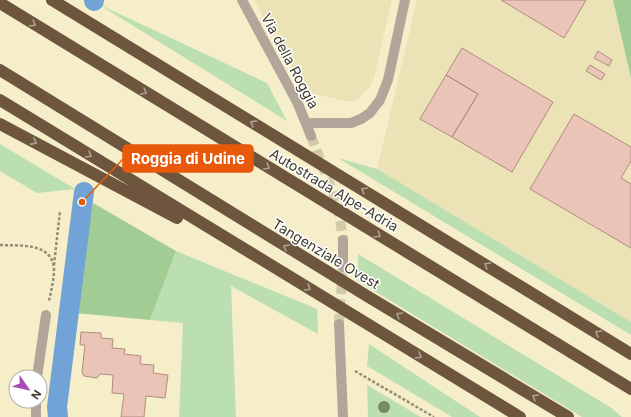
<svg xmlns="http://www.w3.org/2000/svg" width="631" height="417" font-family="Inter,sans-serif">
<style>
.built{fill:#ebe2b6}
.green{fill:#bbdfb1}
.forest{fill:#a1cd94}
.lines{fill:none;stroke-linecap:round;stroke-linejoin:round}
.canal{stroke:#72a3d6;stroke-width:20}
.building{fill:#ebc4b8;stroke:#b18c81}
.minor-tunnel{stroke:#d1cbaa;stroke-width:10;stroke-dasharray:10 5;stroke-linecap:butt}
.path{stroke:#928d74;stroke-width:2.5;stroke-dasharray:3 2;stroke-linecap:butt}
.minor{stroke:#b2a59a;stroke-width:10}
.highway{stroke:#6e553e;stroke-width:12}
.tree{fill:#788c5b}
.oneway{stroke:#afa295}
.labels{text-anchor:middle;stroke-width:3;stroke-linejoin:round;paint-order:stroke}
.street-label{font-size:14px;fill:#403d2f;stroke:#fff}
.leader{fill:none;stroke:#e8590c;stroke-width:1.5}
.callout-dot{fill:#e8590c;stroke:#fff;stroke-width:1.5}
.callout{fill:#e8590c;stroke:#e8590c;stroke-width:1.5}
.callout-label{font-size:15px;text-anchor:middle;font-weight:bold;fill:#fff}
</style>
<rect width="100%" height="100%" fill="#f5eec9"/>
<path class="built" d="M 254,0 L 392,0 L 374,78 L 369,88 L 355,101 L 347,101 L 305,92 Z
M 417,0 L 613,0 L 631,78 L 631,322 L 377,169 Z"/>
<path class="green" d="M 98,4 L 267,83 L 287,121 Z
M 0,144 L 75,189 L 37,193 L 0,171 Z
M 338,158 L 377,169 L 631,322 L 631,335 Z
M 176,251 L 317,309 L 318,334 L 231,286 L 236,417 L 179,417 L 183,323 L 150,320 Z
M 358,254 L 590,395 L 610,407 L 622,417 L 582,417 L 358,281 Z
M 369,344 L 480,417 L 452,417 L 367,366 Z
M 367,385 L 421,417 L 368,417 Z"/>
<path class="forest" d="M 613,0 L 631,0 L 631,78 L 630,74 Z
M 93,203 L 176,251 L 150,320 L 75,313 Z"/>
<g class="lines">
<path class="canal" d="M 94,1 L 94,0
M 58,417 L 57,407 L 84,192"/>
</g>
<path class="building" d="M 501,0 L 586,0 L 564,38 Z
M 462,48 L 553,102 L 512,172 L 452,137 L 478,94 L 446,75 Z
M 598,51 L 612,60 L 609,66 L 594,58 Z
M 590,65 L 605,74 L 601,80 L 586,71 Z
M 446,75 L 478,94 L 452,137 L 420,119 Z
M 574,114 L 631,147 L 631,161 L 621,178 L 631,184 L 631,248 L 530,189 Z
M 81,332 L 101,333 L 101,338 L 113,339 L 112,348 L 125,349 L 124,354 L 141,356 L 140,364 L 154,365 L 153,373 L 168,375 L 165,398 L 146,396 L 144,417 L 121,417 L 124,394 L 112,393 L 113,375 L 100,374 L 97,378 L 84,376 L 82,372 L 85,345 L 80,345 Z"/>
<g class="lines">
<path class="minor-tunnel" d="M 311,136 L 338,206 L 343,240
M 339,324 L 343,267"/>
<path class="path" d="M 0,245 C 20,246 52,242 54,269 C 54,280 51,291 49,301
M 54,265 L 60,211
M 355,371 L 434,417"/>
<path class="minor" d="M 242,0 L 298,104 L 311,136
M 307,123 L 351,123 L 361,119 L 370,113 L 380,100 L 388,80 L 405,0
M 343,240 L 343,267
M 339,324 L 343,417
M 37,377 L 46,315
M 36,401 L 36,417"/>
<path class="highway" d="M 52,0 L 631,354
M 0,3 L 631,389
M 0,70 L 367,296 L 568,417
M 0,100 L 520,417
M 0,124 L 177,218"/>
</g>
<circle class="tree" cx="384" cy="407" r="6"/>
<defs><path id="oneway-chevron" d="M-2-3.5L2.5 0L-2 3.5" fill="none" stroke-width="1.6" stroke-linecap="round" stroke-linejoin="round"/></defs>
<g class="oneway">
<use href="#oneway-chevron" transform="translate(33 24) rotate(31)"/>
<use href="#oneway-chevron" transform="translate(144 92) rotate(31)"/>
<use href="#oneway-chevron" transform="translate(253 123) rotate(-149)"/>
<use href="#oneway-chevron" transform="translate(34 142) rotate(28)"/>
<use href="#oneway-chevron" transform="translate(89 155) rotate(31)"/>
<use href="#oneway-chevron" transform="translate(267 167) rotate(31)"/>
<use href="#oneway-chevron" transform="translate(364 190) rotate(-149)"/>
<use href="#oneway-chevron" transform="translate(378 235) rotate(31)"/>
<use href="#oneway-chevron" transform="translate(286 247) rotate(-149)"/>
<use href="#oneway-chevron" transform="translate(487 265) rotate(-149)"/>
<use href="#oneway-chevron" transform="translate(308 288) rotate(31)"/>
<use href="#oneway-chevron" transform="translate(399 315) rotate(-149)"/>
<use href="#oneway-chevron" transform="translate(598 333) rotate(-149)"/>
<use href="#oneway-chevron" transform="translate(419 356) rotate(31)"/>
<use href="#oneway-chevron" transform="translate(535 397) rotate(-149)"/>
</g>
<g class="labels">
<g class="street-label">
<text transform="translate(290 61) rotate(62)" y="5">Via della Roggia</text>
<text transform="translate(334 190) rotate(31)" y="5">Autostrada Alpe-Adria</text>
<text transform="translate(326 254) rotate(31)" y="5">Tangenziale Ovest</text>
</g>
</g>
<path class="leader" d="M82 202L123 159"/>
<circle class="callout-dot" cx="82" cy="202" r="4"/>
<rect class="callout" x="123" y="145" width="130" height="27" rx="4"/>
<g class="callout-label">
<text x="188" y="164">Roggia di Udine</text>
</g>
<g transform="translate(28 389) rotate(124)"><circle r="19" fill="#ffffff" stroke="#b3b1ac"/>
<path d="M0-3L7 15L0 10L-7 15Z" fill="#a74ab3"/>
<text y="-6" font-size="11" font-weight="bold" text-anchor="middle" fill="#403d2f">N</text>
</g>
</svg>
